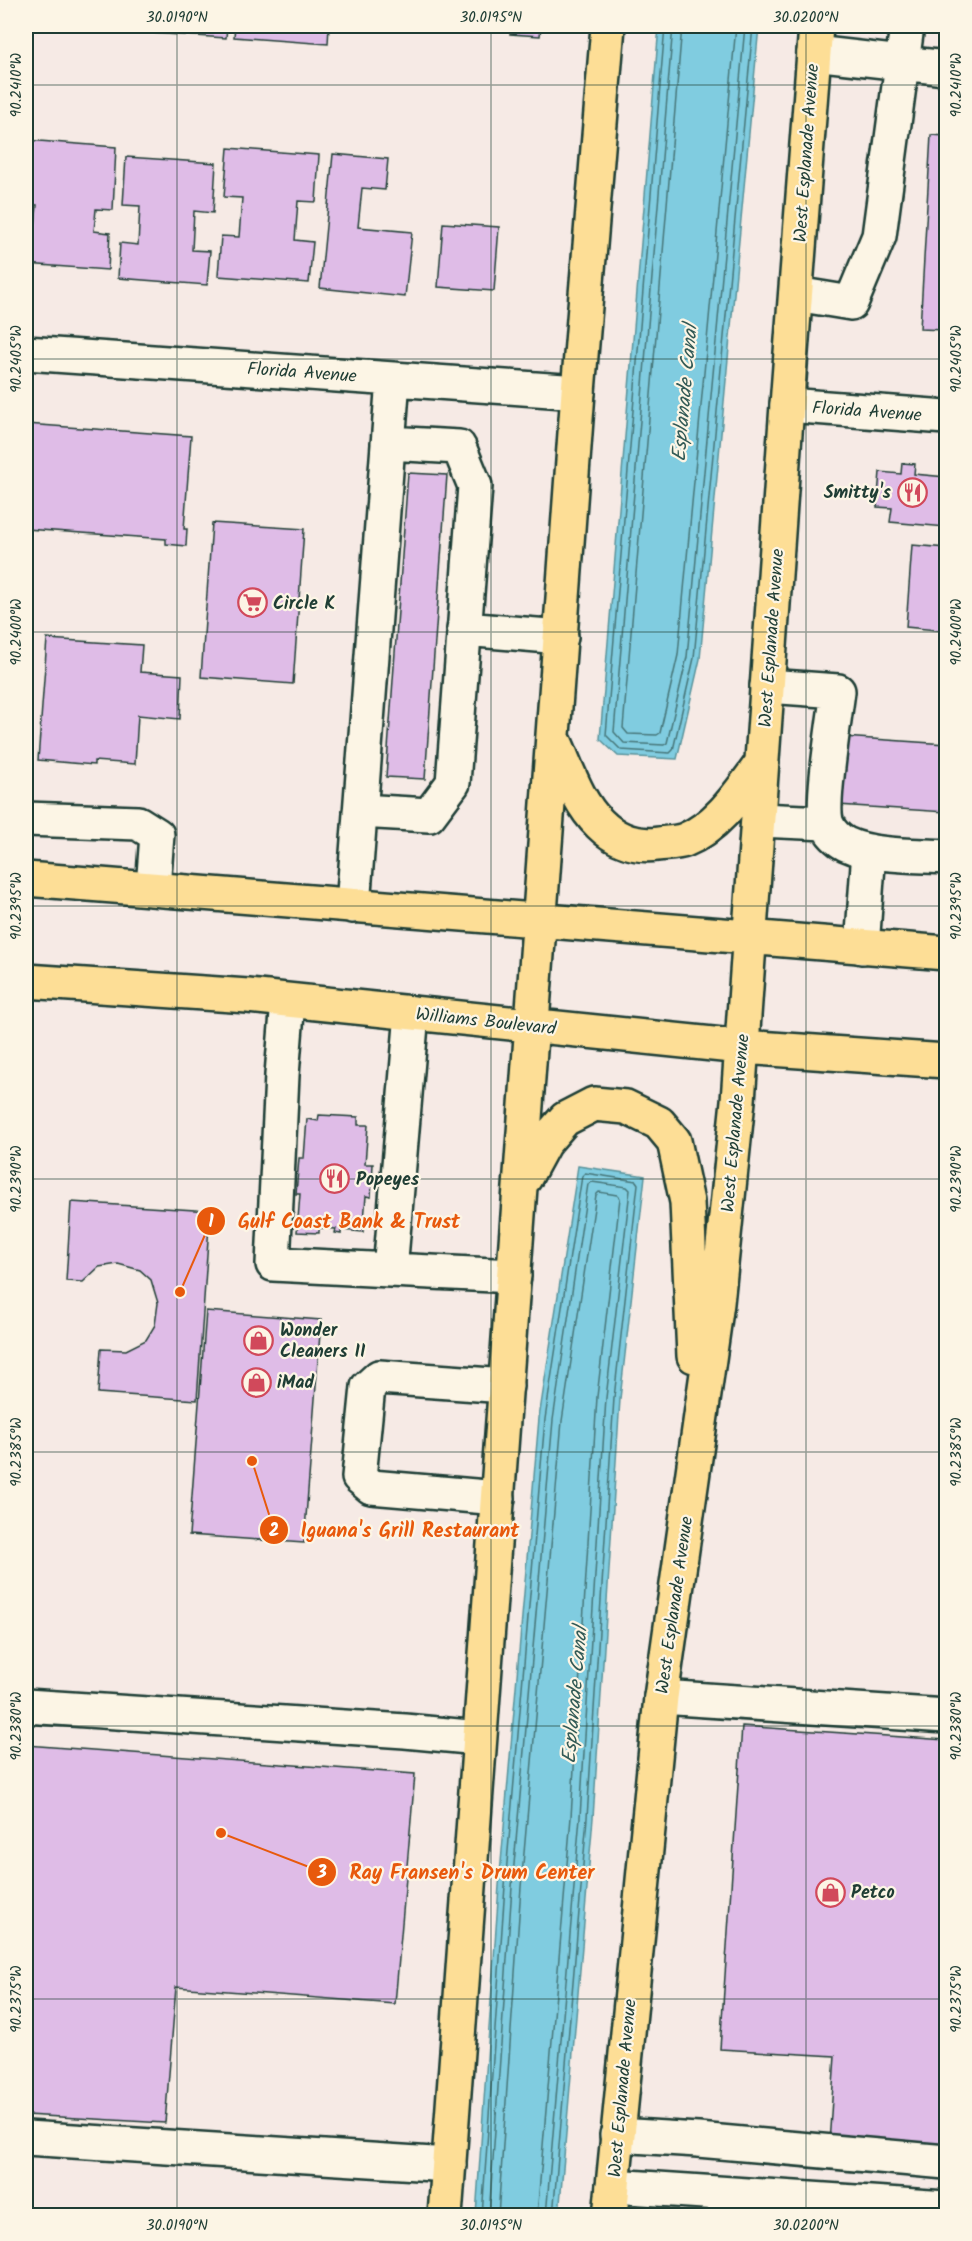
<svg xmlns="http://www.w3.org/2000/svg" width="972" height="2241" font-family="Kalam,sans-serif">
<style>
.water{fill:#80cce0;stroke:#59939b;stroke-width:1.5}
.lines{fill:none;stroke-linecap:round;stroke-linejoin:round}
.shore{stroke:#467679;stroke-width:1.5}
.building{fill:#dfbce7;stroke:#1f3d34;stroke-width:1.5}
.minor-casing{stroke:#1f3d34;stroke-width:38}
.major-casing{stroke:#1f3d34;stroke-width:38}
.minor{stroke:#fcf5e5;stroke-width:33}
.major{stroke:#fdde96;stroke-width:33}
.ticks{fill:none;stroke:#1f3d34;stroke-width:1.5;stroke-opacity:0.45}
.labels{text-anchor:middle;stroke-width:4.5;stroke-linejoin:round;paint-order:stroke}
.street-label{font-size:18px;fill:#1f3d34;stroke:#fcf5e5}
.poi-label{font-size:18px;font-weight:bold;fill:#1f3d34;stroke:#fcf5e5;text-anchor:start}
.water-label{font-size:20px;font-style:italic;fill:#325a56;stroke:#fcf5e5}
.leader{fill:none;stroke:#e8590c;stroke-width:2}
.callout-dot{fill:#e8590c;stroke:#fcf5e5;stroke-width:2}
.mark-label{font-size:18px;text-anchor:middle;font-weight:bold;fill:#fff}
.callout-label{font-size:20px;text-anchor:middle;font-weight:bold;fill:#e8590c;stroke:#fcf5e5;stroke-width:4.5;stroke-linejoin:round;paint-order:stroke}
.neatline{fill:none;stroke:#1f3d34;stroke-width:2}
.ticks-label{font-size:15px;text-anchor:middle;fill:#1f3d34}
</style>
<rect width="100%" height="100%" fill="#f6eae5"/>
<filter id="ink" filterUnits="userSpaceOnUse"><feTurbulence type="fractalNoise" baseFrequency=".0167" numOctaves="2"/><feDisplacementMap in="SourceGraphic" scale="12" xChannelSelector="R" yChannelSelector="G"/><feConvolveMatrix kernelMatrix="1 2 1 2 8 2 1 2 1" color-interpolation-filters="sRGB"/></filter>
<g filter="url(#ink)">
<path class="water" d="M 659,26 L 759,26 L 700,659 L 677,759 L 618,756 L 600,739 Z
M 578,1166 L 645,1176 L 620,1399 L 593,1818 L 559,2215 L 476,2215 L 499,1886 L 539,1418 Z"/>
<g class="lines">
<path class="shore" d="M 665,26 L 606,735 L 621,750 L 670,753 L 673,750 L 694,658 L 753,26
M 673,26 L 614,732 L 624,743 L 664,745 L 667,743 L 687,657 L 745,26
M 682,26 L 623,728 L 628,734 L 657,735 L 660,733 L 678,655 L 736,26
M 482,2216 L 505,1886 L 545,1419 L 582,1176 L 585,1173 L 636,1181 L 638,1184 L 614,1398 L 587,1818 L 553,2216
M 489,2216 L 512,1887 L 553,1420 L 588,1184 L 592,1182 L 627,1187 L 630,1190 L 606,1398 L 580,1817 L 546,2216
M 498,2216 L 521,1887 L 562,1421 L 596,1195 L 599,1192 L 617,1195 L 620,1198 L 597,1397 L 571,1817 L 537,2216"/>
</g>
<path class="building" d="M 85,26 L 118,26 L 118,30 L 85,28 Z
M 135,26 L 227,26 L 226,38 L 135,32 Z
M 235,26 L 329,26 L 328,44 L 234,37 Z
M 511,26 L 541,26 L 540,36 L 510,34 Z
M 931,135 L 946,136 L 946,330 L 920,329 Z
M 26,140 L 116,147 L 113,210 L 96,209 L 94,231 L 110,233 L 108,270 L 26,264 L 26,226 L 35,227 L 37,205 L 26,204 Z
M 228,148 L 319,155 L 316,202 L 298,201 L 295,240 L 313,242 L 309,283 L 218,276 L 221,236 L 239,237 L 242,198 L 224,197 Z
M 333,154 L 388,159 L 385,190 L 362,188 L 358,227 L 412,232 L 405,297 L 320,288 Z
M 126,157 L 216,163 L 213,213 L 194,211 L 192,250 L 210,251 L 207,285 L 118,278 L 120,243 L 138,245 L 140,206 L 123,205 Z
M 443,223 L 499,227 L 494,291 L 438,287 Z
M 26,424 L 191,436 L 184,529 L 187,529 L 186,546 L 166,544 L 166,539 L 26,529 Z
M 902,463 L 915,464 L 914,474 L 946,477 L 946,527 L 890,522 L 892,508 L 877,507 L 880,472 L 901,474 Z
M 408,473 L 447,475 L 425,779 L 386,777 Z
M 212,523 L 304,529 L 293,684 L 201,677 Z
M 912,545 L 946,548 L 946,631 L 906,627 Z
M 47,639 L 142,645 L 140,672 L 182,675 L 180,719 L 138,715 L 135,764 L 94,761 L 94,765 L 38,760 Z
M 843,737 L 946,744 L 946,812 L 838,805 Z
M 319,1115 L 358,1117 L 358,1125 L 368,1125 L 365,1164 L 373,1164 L 371,1197 L 366,1196 L 363,1232 L 341,1230 L 341,1234 L 335,1233 L 336,1229 L 319,1228 L 319,1233 L 297,1232 L 300,1194 L 296,1194 L 299,1158 L 304,1158 L 307,1119 L 318,1121 Z
M 71,1202 L 210,1211 L 197,1400 L 98,1393 L 101,1349 L 126,1350 L 146,1340 L 155,1325 L 158,1303 L 151,1280 L 140,1270 L 118,1264 L 99,1267 L 83,1282 L 66,1281 Z
M 206,1311 L 321,1320 L 304,1543 L 189,1535 Z
M 742,1726 L 946,1740 L 946,2151 L 829,2143 L 835,2056 L 720,2049 Z
M 26,1745 L 415,1774 L 395,2004 L 176,1987 L 165,2123 L 26,2115 Z"/>
<g class="lines">
<defs>
<path id="minor" d="M 814,53 L 946,68
M 796,294 L 851,303 L 879,236 L 907,26
M 26,353 L 578,392
M 787,405 L 946,417
M 464,629 L 561,637
M 767,686 L 838,691 C 835,716 820,806 827,824 C 830,832 838,840 846,844 C 874,857 916,855 946,857
M 360,811 L 429,815 L 453,783 L 475,486 L 459,447 L 388,443
M 26,819 L 138,823 L 157,835 L 153,888
M 759,820 L 826,823
M 353,906 L 393,379
M 862,947 L 869,851
M 288,1001 L 282,1075 L 273,1264 L 390,1270 L 412,1013
M 390,1270 L 514,1276
M 498,1498 L 371,1487 L 359,1477 L 368,1387 L 379,1377 L 506,1386
M 661,1697 L 946,1716
M 26,1706 L 405,1731 L 479,1738
M 617,2135 L 698,2140 L 946,2162
M 26,2138 L 449,2165
M 613,2186 L 946,2208"/>
<path id="major" d="M 556,744 C 568,771 578,803 600,824 C 616,840 636,847 658,844 C 666,843 677,843 685,840 C 719,826 741,791 762,763
M 26,879 L 946,953
M 26,981 L 248,996 L 742,1047 L 946,1061
M 525,1178 L 544,1143 L 565,1119 L 594,1104 L 626,1107 L 659,1123 L 674,1141 L 687,1202 L 694,1356
M 445,2216 L 578,392 L 608,26
M 610,2216 L 661,1697 L 717,1303 L 738,1101 L 787,405 L 816,26"/>
</defs>
<use href="#minor" class="minor-casing"/>
<use href="#major" class="major-casing"/>
<use href="#minor" class="minor"/>
<use href="#major" class="major"/>
</g>
</g>
<path class="ticks" d="M 177,26 L 177,2216M 491,26 L 491,2216M 806,26 L 806,2216M 26,85 L 946,85M 26,359 L 946,359M 26,632 L 946,632M 26,906 L 946,906M 26,1179 L 946,1179M 26,1452 L 946,1452M 26,1726 L 946,1726M 26,1999 L 946,1999"/>
<defs>
<symbol id="restaurant-ring" viewBox="-11 -11 22 22"><circle r="9.5" fill="#fcf5e5" stroke="#d1495b" stroke-width="1.5"/><path d="M-5-6h1v4h1v-4h1v4h1v-4h1v5L-1.5 .5V6h-2V.5L-5-1ZM5-6V6H3V1.5H1.5Q1.5-4 5-6Z" fill="#d1495b"/></symbol>
<symbol id="supermarket-ring" viewBox="-11 -11 22 22"><circle r="9.5" fill="#fcf5e5" stroke="#d1495b" stroke-width="1.5"/><path d="M-6-5.5h2.5l.6 2H6L4.5 2H-2.5L-4.4-4H-6ZM-1.5 3.2a1.3 1.3 0 1 0 .1 0ZM3 3.2a1.3 1.3 0 1 0 .1 0Z" fill="#d1495b"/></symbol>
<symbol id="shop-ring" viewBox="-11 -11 22 22"><circle r="9.5" fill="#fcf5e5" stroke="#d1495b" stroke-width="1.5"/><path d="M-5-2.5h2.3a2.7 3.5 0 0 1 5.4 0H5L5.5 6h-11ZM-1.5-2.5h3a1.5 2.3 0 0 0-3 0Z" fill="#d1495b"/></symbol>
</defs>
<g fill-rule="evenodd">
<use href="#restaurant-ring" x="896" y="476" width="33" height="33"/>
<use href="#supermarket-ring" x="236" y="586" width="33" height="33"/>
<use href="#restaurant-ring" x="318" y="1162" width="33" height="33"/>
<use href="#shop-ring" x="242" y="1324" width="33" height="33"/>
<use href="#shop-ring" x="240" y="1366" width="33" height="33"/>
<use href="#shop-ring" x="814" y="1876" width="33" height="33"/>
</g>
<g class="labels">
<g class="street-label">
<text transform="translate(806 153) rotate(-86)" y="6">West Esplanade Avenue</text>
<text transform="translate(302 372) rotate(4)" y="6">Florida Avenue</text>
<text transform="translate(867 411) rotate(4)" y="6">Florida Avenue</text>
<text transform="translate(771 638) rotate(-86)" y="6">West Esplanade Avenue</text>
<text transform="translate(486 1021) rotate(6)" y="6">Williams Boulevard</text>
<text transform="translate(735 1123) rotate(-85)" y="6">West Esplanade Avenue</text>
<text transform="translate(674 1605) rotate(-82)" y="6">West Esplanade Avenue</text>
<text transform="translate(622 2088) rotate(-85)" y="6">West Esplanade Avenue</text>
</g>
<g class="poi-label">
<text x="891" y="498" text-anchor="end">Smitty's</text>
<text x="273" y="609">Circle K</text>
<text x="356" y="1185">Popeyes</text>
<text x="280" y="1336">Wonder<tspan x="280" dy="21">Cleaners II</tspan></text>
<text x="277" y="1388">iMad</text>
<text x="851" y="1898">Petco</text>
</g>
<g class="water-label">
<text transform="translate(684 393) rotate(-85)" y="7">Esplanade Canal</text>
<text transform="translate(574 1695) rotate(-85)" y="7">Esplanade Canal</text>
</g>
</g>
<path class="leader" d="M180 1292L211 1221M252 1461L274 1530M221 1833L322 1872"/>
<g class="callout-dot">
<circle cx="180" cy="1292" r="6"/>
<circle cx="252" cy="1461" r="6"/>
<circle cx="221" cy="1833" r="6"/>
<circle cx="211" cy="1221" r="15"/>
<circle cx="274" cy="1530" r="15"/>
<circle cx="322" cy="1872" r="15"/>
</g>
<g class="mark-label">
<text x="211" y="1227">1</text>
<text x="274" y="1536">2</text>
<text x="322" y="1878">3</text>
</g>
<g class="callout-label">
<text x="349" y="1228">Gulf Coast Bank &amp; Trust</text>
<text x="410" y="1537">Iguana's Grill Restaurant</text>
<text x="472" y="1879">Ray Fransen's Drum Center</text>
</g>
<rect width="972" height="2241" fill="none" stroke="#fcf5e5" stroke-width="66"/>
<rect x="33" y="33" width="906" height="2175" class="neatline"/>
<g class="ticks-label">
<text x="177" y="22">30.0190°N</text>
<text x="491" y="22">30.0195°N</text>
<text x="806" y="22">30.0200°N</text>
<text transform="translate(956 85) rotate(-90)" y="5">90.2410°W</text>
<text transform="translate(16 85) rotate(-90)" y="5">90.2410°W</text>
<text transform="translate(956 359) rotate(-90)" y="5">90.2405°W</text>
<text transform="translate(16 359) rotate(-90)" y="5">90.2405°W</text>
<text transform="translate(16 632) rotate(-90)" y="5">90.2400°W</text>
<text transform="translate(956 632) rotate(-90)" y="5">90.2400°W</text>
<text transform="translate(956 906) rotate(-90)" y="5">90.2395°W</text>
<text transform="translate(16 906) rotate(-90)" y="5">90.2395°W</text>
<text transform="translate(16 1179) rotate(-90)" y="5">90.2390°W</text>
<text transform="translate(956 1179) rotate(-90)" y="5">90.2390°W</text>
<text transform="translate(16 1452) rotate(-90)" y="5">90.2385°W</text>
<text transform="translate(956 1452) rotate(-90)" y="5">90.2385°W</text>
<text transform="translate(16 1726) rotate(-90)" y="5">90.2380°W</text>
<text transform="translate(956 1726) rotate(-90)" y="5">90.2380°W</text>
<text transform="translate(16 1999) rotate(-90)" y="5">90.2375°W</text>
<text transform="translate(956 1999) rotate(-90)" y="5">90.2375°W</text>
<text x="177" y="2230">30.0190°N</text>
<text x="491" y="2230">30.0195°N</text>
<text x="806" y="2230">30.0200°N</text>
</g>
</svg>
